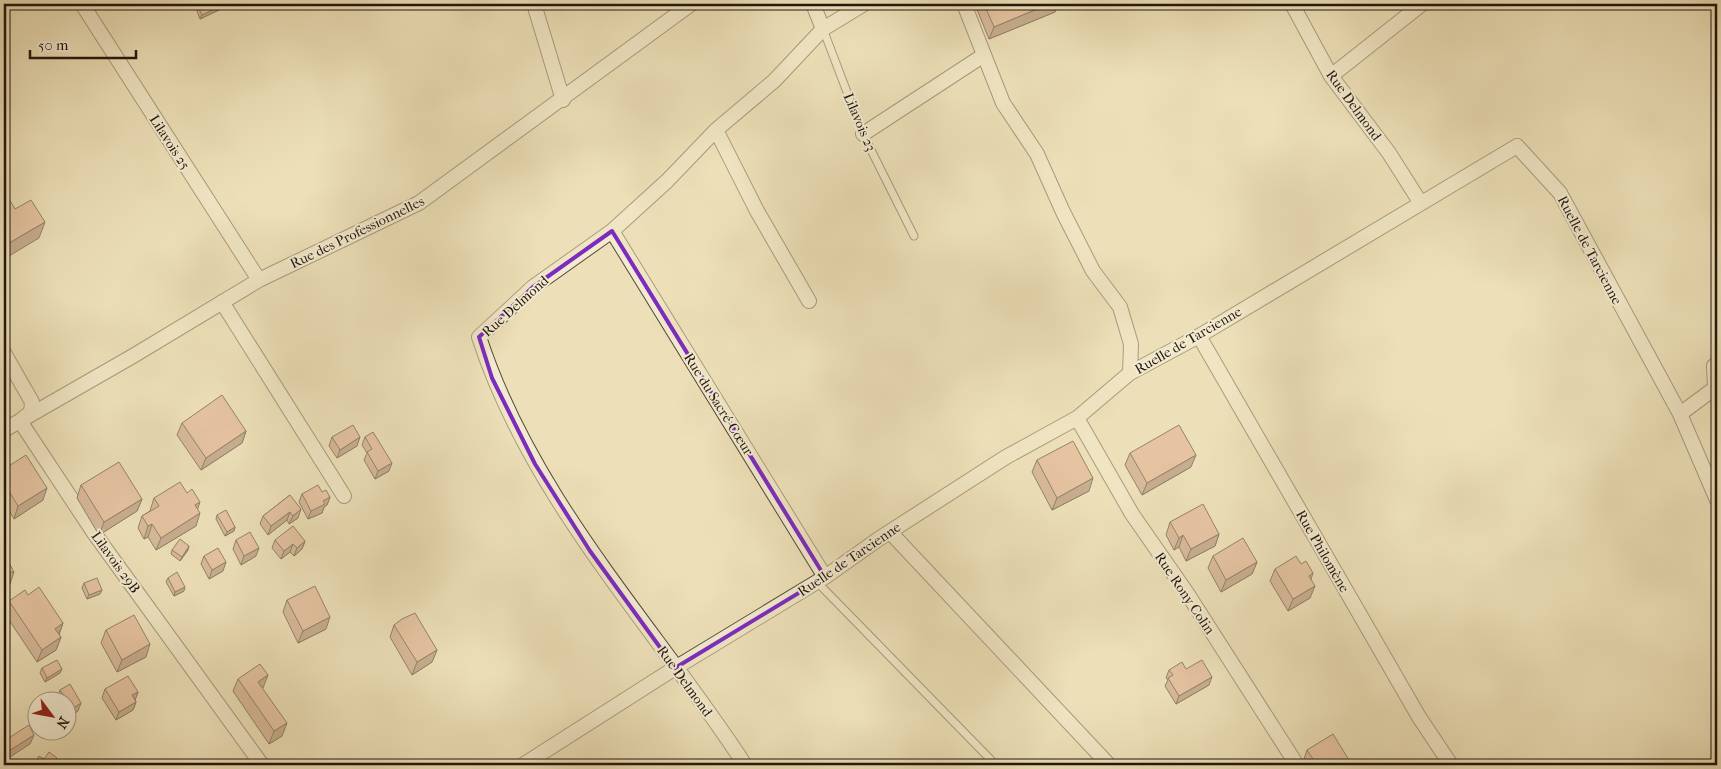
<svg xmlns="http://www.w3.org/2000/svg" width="1721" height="769" font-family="'IM FELL French Canon',serif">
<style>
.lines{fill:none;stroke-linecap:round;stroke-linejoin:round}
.service-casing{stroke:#554837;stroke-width:9}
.minor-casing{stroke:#554837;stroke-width:16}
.service{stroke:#f3ebd1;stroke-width:7}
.minor{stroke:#f3ebd1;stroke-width:14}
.wall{fill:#bf8c75;stroke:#22160c}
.shaded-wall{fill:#9b725f;stroke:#22160c}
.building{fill:#dea388;stroke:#22160c}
.marked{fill:none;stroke:#7b2cbf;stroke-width:4;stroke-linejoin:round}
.labels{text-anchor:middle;stroke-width:4;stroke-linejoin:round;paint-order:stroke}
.street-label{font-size:14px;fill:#22160c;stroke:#f3ebd1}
</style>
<rect width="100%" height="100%" fill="#ede0b8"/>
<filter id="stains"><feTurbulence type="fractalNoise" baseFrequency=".004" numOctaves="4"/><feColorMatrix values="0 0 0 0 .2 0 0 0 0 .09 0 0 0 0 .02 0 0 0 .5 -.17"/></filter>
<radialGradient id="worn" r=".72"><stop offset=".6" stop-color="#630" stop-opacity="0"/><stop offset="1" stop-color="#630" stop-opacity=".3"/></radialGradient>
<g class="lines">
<defs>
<path id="service" d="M 823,29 L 863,134 L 914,236
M 817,582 L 991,760"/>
<path id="minor" d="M 82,4 L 259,280
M 534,4 L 563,100
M 813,4 L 823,29
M 964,4 L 1003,103 L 1037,154 L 1063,212 L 1093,271 L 1120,307 L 1131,344 L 1130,373
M 1292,4 L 1331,76 L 1389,153 L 1420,202
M 1331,76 L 1422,4
M 716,130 L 757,211 L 809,301
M 863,134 L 984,55
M 612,231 L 825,577
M 222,302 L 344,496
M 1199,336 L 1419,717 L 1451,765
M 4,353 L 32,402 L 31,412 L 20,421 L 94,533 L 262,765
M 1680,414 L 1715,388 L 1714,366 L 1717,364
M 1077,418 L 1132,514 L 1187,593 L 1297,765
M 4,430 L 133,356 L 259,280 L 419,203 L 691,4
M 890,532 L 1109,765
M 523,765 L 675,668 L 825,577 L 880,538 L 1006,457 L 1077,418 L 1130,373 L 1199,336 L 1517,146 L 1560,193 L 1680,414 L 1717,500
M 745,765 C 653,624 532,500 479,337 L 533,287 L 612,231 L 667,181 L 716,130 L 774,81 L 823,29 L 864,4"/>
</defs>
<use href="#service" class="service-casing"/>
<use href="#minor" class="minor-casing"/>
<use href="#service" class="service"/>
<use href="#minor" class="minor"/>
</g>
<path class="wall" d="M 977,4 L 1058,4 L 1055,12 L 989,39 L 976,7 Z
M 223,5 L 221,9 L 200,19 L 197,11 L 198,7 Z
M 182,423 L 246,431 L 242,443 L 201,470 L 177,435 Z
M 332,437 L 357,446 L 337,458 L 329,446 Z
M 365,437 L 389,471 L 375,479 L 364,460 L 367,453 L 362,445 Z
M 1130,453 L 1191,467 L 1142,495 L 1125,465 Z
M 1037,460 L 1089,491 L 1052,510 L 1032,472 Z
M 4,469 L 43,500 L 14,519 L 4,502 Z
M 81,485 L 142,499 L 137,511 L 99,535 L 77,498 Z
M 322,492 L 330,497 L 327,505 L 324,507 L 322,513 L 308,519 L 299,502 L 302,494 Z
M 290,495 L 298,518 L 289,524 L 287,520 L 268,535 L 260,524 L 263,516 Z
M 154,498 L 197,509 L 196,526 L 156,550 L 148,537 L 144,539 L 138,528 L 142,516 L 150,511 Z
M 217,515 L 235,527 L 234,531 L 225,536 L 216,519 Z
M 1170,522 L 1219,534 L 1215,546 L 1186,561 L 1179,547 L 1174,550 L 1166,535 Z
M 236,540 L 256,556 L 241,565 L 233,549 Z
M 275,540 L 305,541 L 302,549 L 294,556 L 290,552 L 281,559 L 272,548 Z
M 172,550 L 188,550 L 180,561 L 171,554 Z
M 204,556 L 223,571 L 209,579 L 201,564 Z
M 1213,556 L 1257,562 L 1252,574 L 1221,592 L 1208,568 Z
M 1275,569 L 1313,573 L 1311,579 L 1310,598 L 1288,611 L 1270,581 Z
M 168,578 L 184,591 L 174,596 L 166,582 Z
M 84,583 L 100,594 L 87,599 L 82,588 Z
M 287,600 L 326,629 L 298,643 L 283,612 Z
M 9,601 L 63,623 L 59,635 L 61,637 L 56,650 L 37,662 L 5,614 Z
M 394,625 L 437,650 L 432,662 L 412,675 L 390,637 Z
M 106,630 L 146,657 L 117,672 L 101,643 Z
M 42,668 L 60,673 L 45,682 L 40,673 Z
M 1186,669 L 1209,685 L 1176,704 L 1165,686 L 1168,680 L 1166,678 L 1169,670 Z
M 238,679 L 263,688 L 262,688 L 282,736 L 269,744 L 233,691 Z
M 105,689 L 138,692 L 135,700 L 136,702 L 133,710 L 116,720 L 102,698 Z
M 60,690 L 78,711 L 69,717 L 68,715 L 68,702 L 59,702 L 57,698 Z
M 1307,750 L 1349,760 L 1347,765 L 1304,765 L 1303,762 Z"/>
<path class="shaded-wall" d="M 1049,4 L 1058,4 L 1055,12 L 989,39 L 994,27 Z
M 223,5 L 221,9 L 200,19 L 202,15 Z
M 45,222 L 39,238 L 4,259 L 4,246 Z
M 246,431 L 242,443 L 201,470 L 206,458 Z
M 360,437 L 357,446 L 337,458 L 340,450 Z
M 1196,455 L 1191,467 L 1142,495 L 1147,483 Z
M 392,463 L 389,471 L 375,479 L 378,471 Z
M 1093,478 L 1089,491 L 1052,510 L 1057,498 Z
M 47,488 L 43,500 L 14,519 L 18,506 Z
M 330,497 L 327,505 L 324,507 L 322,513 L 308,519 L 311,511 L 323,501 Z
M 142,499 L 137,511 L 99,535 L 104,522 Z
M 200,502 L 196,514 L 195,505 Z
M 301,509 L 298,518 L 289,524 L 293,516 Z
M 290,512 L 287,520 L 268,535 L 271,526 Z
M 200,513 L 196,526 L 156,550 L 161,538 Z
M 152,524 L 148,537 L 144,539 L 148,526 Z
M 235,527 L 234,531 L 225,536 L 227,532 Z
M 1219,534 L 1215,546 L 1186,561 L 1191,549 Z
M 1183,535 L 1179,547 L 1174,550 L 1179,538 Z
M 305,541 L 302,549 L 294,556 L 297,548 Z
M 293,544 L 290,552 L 281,559 L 284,551 Z
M 189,546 L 188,550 L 180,561 L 182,557 Z
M 259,548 L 256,556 L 241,565 L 244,556 Z
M 226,562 L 223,571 L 209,579 L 212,570 Z
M 1257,562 L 1252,574 L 1221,592 L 1226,580 Z
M 4,572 L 14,572 L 10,584 L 4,584 Z
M 1315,586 L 1310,598 L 1288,611 L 1293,599 Z
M 185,587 L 184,591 L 174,596 L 175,592 Z
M 102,590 L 100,594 L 87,599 L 89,595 Z
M 330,617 L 326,629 L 298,643 L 303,631 Z
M 63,623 L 58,636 L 55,629 Z
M 61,637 L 56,650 L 37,662 L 42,650 Z
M 150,644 L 146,657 L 117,672 L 122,660 Z
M 437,650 L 432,662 L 412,675 L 417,662 Z
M 62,669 L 60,673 L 45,682 L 47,678 Z
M 268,675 L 263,688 L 253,694 L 258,682 Z
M 1212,677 L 1209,685 L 1176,704 L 1179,696 Z
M 138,692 L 135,700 L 132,695 Z
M 136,702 L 133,710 L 116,720 L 119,712 Z
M 81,703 L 78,711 L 69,717 L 72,709 Z
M 287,723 L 282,736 L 269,744 L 274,731 Z
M 34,735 L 30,744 L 4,761 L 4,754 Z
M 1349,760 L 1347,765 L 1340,765 Z"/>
<path class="building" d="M 204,4 L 222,4 L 223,5 L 202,15 L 198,7 Z
M 984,4 L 1049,4 L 994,27 Z
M 6,194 L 15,209 L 31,200 L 45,222 L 4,246 L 4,195 Z
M 222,395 L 246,431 L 206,458 L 182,423 Z
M 353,425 L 360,437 L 340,450 L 332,437 Z
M 1179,425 L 1196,455 L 1147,483 L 1130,453 Z
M 373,432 L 392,463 L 378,471 L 367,452 L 372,449 L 365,437 Z
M 1073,441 L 1093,478 L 1057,498 L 1037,460 Z
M 26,455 L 47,488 L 18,506 L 4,483 L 4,469 Z
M 119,462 L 142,499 L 104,522 L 81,485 Z
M 180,482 L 187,493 L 192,489 L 200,502 L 195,505 L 200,513 L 161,538 L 152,524 L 148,526 L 142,516 L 159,506 L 154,498 Z
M 318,485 L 322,492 L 326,490 L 330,497 L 323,501 L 325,504 L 311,511 L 302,494 Z
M 290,495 L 301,509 L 293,516 L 290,512 L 271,526 L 263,516 Z
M 1203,504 L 1219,534 L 1191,549 L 1183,535 L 1179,538 L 1170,522 Z
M 226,510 L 235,527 L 227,532 L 217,515 Z
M 293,526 L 305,541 L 297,548 L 293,544 L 284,551 L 275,540 Z
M 250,532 L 259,548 L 244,556 L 236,540 Z
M 1243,538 L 1257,562 L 1226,580 L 1213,556 Z
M 180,539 L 189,546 L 182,557 L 172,550 Z
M 218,548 L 226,562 L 212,570 L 204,556 Z
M 4,554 L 14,572 L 4,572 Z
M 1296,556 L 1301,564 L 1306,561 L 1313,573 L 1309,576 L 1315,586 L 1293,599 L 1275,569 Z
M 177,572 L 185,587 L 175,592 L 168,578 Z
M 97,578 L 102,590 L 89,595 L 84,583 Z
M 315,586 L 330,617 L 303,631 L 287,600 Z
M 39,587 L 63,623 L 55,629 L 61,637 L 42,650 L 9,601 L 25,590 L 28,595 Z
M 415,613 L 437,650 L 417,662 L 394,625 L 402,619 Z
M 134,615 L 150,644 L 122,660 L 106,630 Z
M 57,660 L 62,669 L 47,678 L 42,668 Z
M 1202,660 L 1212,677 L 1179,696 L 1168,678 L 1173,675 L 1169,670 L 1182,662 L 1186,669 Z
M 260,664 L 268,675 L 258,682 L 287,723 L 274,731 L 238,679 Z
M 128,676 L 138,692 L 132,695 L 136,702 L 119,712 L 105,689 Z
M 70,684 L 81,703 L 72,709 L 60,690 Z
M 29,725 L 34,735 L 4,754 L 4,741 Z
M 1333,734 L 1349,760 L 1340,765 L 1317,765 L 1307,750 Z
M 49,752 L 57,758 L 52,765 L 39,765 L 35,763 L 39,756 L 44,759 Z"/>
<path d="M0 0H1721V769H0ZM 612,231 L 825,577 L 675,668 L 590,551 L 535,464 L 492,378 L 479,337 L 533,287 Z" fill="#ede0b8" fill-opacity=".55" fill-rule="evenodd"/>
<path class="marked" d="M 612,231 L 825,577 L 675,668 L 590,551 L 535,464 L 492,378 L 479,337 L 533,287 Z"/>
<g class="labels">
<g class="street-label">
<text transform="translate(1354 105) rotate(54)" y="5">Rue Delmond</text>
<text transform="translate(860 122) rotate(67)" y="5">Lilavois 23</text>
<text transform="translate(170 142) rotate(57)" y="5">Lilavois 25</text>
<text transform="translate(357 232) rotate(-26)" y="5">Rue des Professionnelles</text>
<text transform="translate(1590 250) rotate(62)" y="5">Ruelle de Tarcienne</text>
<text transform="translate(515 306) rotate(-42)" y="5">Rue Delmond</text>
<text transform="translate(1188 340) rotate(-30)" y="5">Ruelle de Tarcienne</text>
<text transform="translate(719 404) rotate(58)" y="5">Rue du Sacré-Cœur</text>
<text transform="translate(1323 551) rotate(60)" y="5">Rue Philomène</text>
<text transform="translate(849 559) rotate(-34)" y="5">Ruelle de Tarcienne</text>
<text transform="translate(116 562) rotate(54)" y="5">Lilavois 29B</text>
<text transform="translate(1185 593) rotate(56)" y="5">Rue Rony Colin</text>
<text transform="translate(685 681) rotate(54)" y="5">Rue Delmond</text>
</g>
</g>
<rect width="1721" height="769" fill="none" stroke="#ede0b8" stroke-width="20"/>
<rect x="5" y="5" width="1711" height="759" fill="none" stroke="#22160c" stroke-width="2.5"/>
<rect x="10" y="10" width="1701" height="749" fill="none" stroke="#22160c"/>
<g transform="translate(52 716) rotate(122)"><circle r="24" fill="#f3ebd1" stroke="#9f9682"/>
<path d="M0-4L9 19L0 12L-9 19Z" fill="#8f2418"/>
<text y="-8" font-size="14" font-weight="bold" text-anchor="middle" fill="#22160c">N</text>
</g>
<path d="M30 50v8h106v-8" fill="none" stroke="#22160c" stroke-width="2.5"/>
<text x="38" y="50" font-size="15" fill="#22160c" stroke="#f3ebd1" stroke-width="4" paint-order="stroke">50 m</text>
<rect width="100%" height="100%" filter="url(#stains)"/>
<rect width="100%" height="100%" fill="url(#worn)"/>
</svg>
